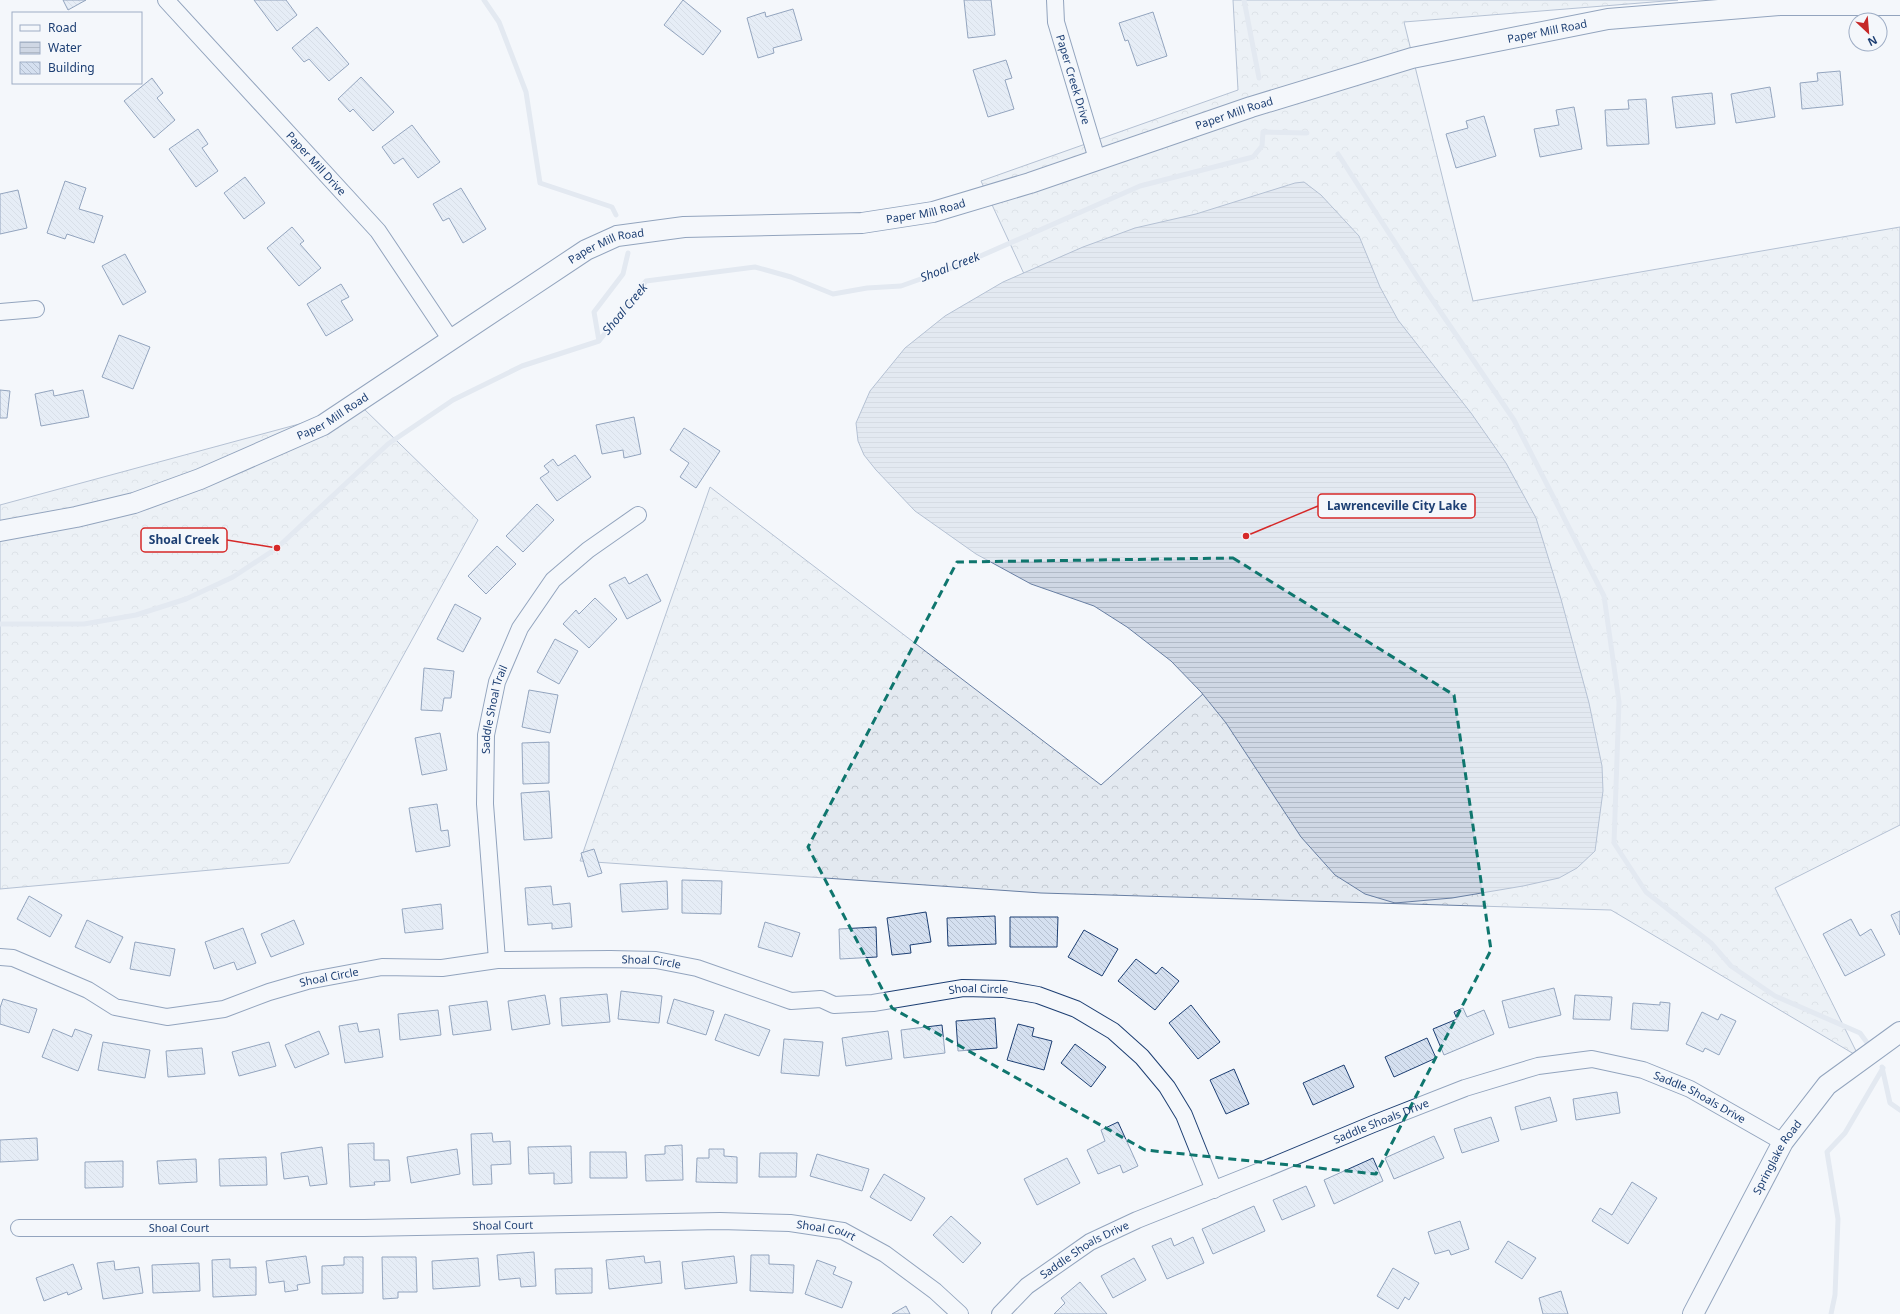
<svg xmlns="http://www.w3.org/2000/svg" width="1900" height="1314" font-family="'Noto Sans',sans-serif">
<style>
.forest{fill:url(#forest-crowns);stroke:#687fa3}
.water{fill:url(#water-rules);stroke:#687fa3}
.lines{fill:none;stroke-linecap:round;stroke-linejoin:round}
.stream{stroke:#cfd7e4;stroke-width:5}
.building{fill:url(#building-back-hatch);stroke:#1d3f73}
.minor-casing{stroke:#1d3f73;stroke-width:18}
.tertiary-casing{stroke:#1d3f73;stroke-width:22}
.minor{stroke:#f4f7fb;stroke-width:16}
.tertiary{stroke:#f4f7fb;stroke-width:20}
.marked{fill:none;stroke:#0f766e;stroke-width:3;stroke-dasharray:8 5;stroke-linejoin:round}
.labels{text-anchor:middle;stroke-width:3;stroke-linejoin:round;paint-order:stroke}
.street-label{font-size:11px;fill:#1d3f73;stroke:#f4f7fb}
.water-label{font-size:12px;font-style:italic;fill:#1d3f73;stroke:#f4f7fb}
.leader{fill:none;stroke:#d62828;stroke-width:1.5}
.callout-dot{fill:#d62828;stroke:#f4f7fb;stroke-width:1.5}
.callout{fill:#f4f7fb;stroke:#d62828;stroke-width:1.5}
.callout-label{font-size:12px;text-anchor:middle;font-weight:bold;fill:#1d3f73}
</style>
<defs>
<pattern id="forest-crowns" width="20" height="18" patternUnits="userSpaceOnUse"><rect width="20" height="18" fill="#e3e9f0"/><path d="M2 6a3 3 0 1 1 6 0M12 15a3 3 0 1 1 6 0" fill="none" stroke="#c2c9d1"/></pattern>
<pattern id="water-rules" width="6" height="5" patternUnits="userSpaceOnUse"><rect width="6" height="5" fill="#cfd7e4"/><path d="M0 2.5h6" fill="none" stroke="#b1bac7"/></pattern>
<pattern id="building-back-hatch" width="6" height="6" patternUnits="userSpaceOnUse"><rect width="6" height="6" fill="#d5e0f0"/><path d="M-1 5l2 2M0 0l6 6M5-1l2 2" fill="none" stroke="#b6c1d1"/></pattern>
</defs>
<rect width="100%" height="100%" fill="#f4f7fb"/>
<path class="forest" d="M 1233,0 L 1678,0 L 1404,22 L 1473,301 L 1900,227 L 1900,825 L 1775,888 L 1859,1057 L 1611,910 L 1041,893 L 580,861 L 710,487 L 1101,785 L 1343,569 L 1025,276 L 981,181 L 1238,90 Z
M 362,407 L 478,520 L 289,863 L 0,889 L 0,505 Z"/>
<path class="water" d="M 1304,182 L 1321,195 L 1359,236 L 1380,287 L 1398,320 L 1471,413 L 1506,463 L 1536,518 L 1561,599 L 1589,703 L 1602,766 L 1603,791 L 1595,851 L 1577,868 L 1559,878 L 1523,886 L 1452,898 L 1395,903 L 1365,894 L 1335,875 L 1301,837 L 1226,723 L 1201,692 L 1171,661 L 1127,627 L 1094,606 L 1031,584 L 976,554 L 915,511 L 876,470 L 864,455 L 858,441 L 856,423 L 870,391 L 905,348 L 945,316 L 1003,282 L 1083,247 L 1135,228 L 1196,214 L 1295,183 Z"/>
<g class="lines">
<path class="stream" d="M 484,0 L 499,22 L 526,92 L 540,183 L 612,207 L 616,215
M 1244,0 L 1259,78
M 1338,154 L 1425,289 L 1514,420 L 1604,596 L 1619,702 L 1614,843 L 1646,892 L 1711,943 L 1731,966 L 1775,996 L 1860,1033 L 1868,1044
M 599,341 L 594,312 L 623,274 L 628,253
M 0,624 L 84,624 L 136,615 L 186,599 L 233,577 L 277,548 L 388,444 L 453,400 L 522,366 L 599,341 L 646,281 L 755,267 L 791,277 L 833,294 L 867,288 L 901,286 L 960,265 L 1140,186 L 1253,157 L 1262,146 L 1263,132 L 1307,133
M 1882,1067 L 1890,1103 L 1900,1110
M 1831,1314 L 1835,1295 L 1838,1219 L 1827,1152 L 1845,1133 L 1883,1068"/>
</g>
<path class="building" d="M 63,0 L 86,0 L 68,10 Z
M 254,0 L 286,0 L 297,15 L 277,31 Z
M 683,0 L 721,31 L 703,55 L 664,25 Z
M 964,0 L 991,0 L 995,35 L 968,38 Z
M 793,9 L 802,40 L 773,48 L 774,53 L 758,58 L 747,18 L 765,12 L 766,17 Z
M 1153,12 L 1167,56 L 1137,66 L 1128,40 L 1125,41 L 1119,23 Z
M 317,27 L 349,64 L 329,81 L 309,59 L 304,62 L 292,48 Z
M 1006,60 L 1012,78 L 1005,80 L 1014,109 L 988,117 L 973,70 Z
M 1840,71 L 1843,105 L 1802,109 L 1800,83 L 1818,81 L 1817,73 Z
M 361,77 L 394,112 L 373,131 L 353,109 L 350,112 L 338,99 Z
M 152,78 L 163,93 L 157,98 L 175,120 L 154,138 L 124,101 Z
M 1770,87 L 1775,117 L 1736,123 L 1731,94 Z
M 1712,93 L 1715,124 L 1676,128 L 1672,97 Z
M 1646,99 L 1649,144 L 1607,146 L 1605,110 L 1629,109 L 1628,100 Z
M 1574,107 L 1582,149 L 1540,157 L 1534,129 L 1559,125 L 1556,110 Z
M 1484,116 L 1496,156 L 1456,168 L 1446,134 L 1468,128 L 1466,121 Z
M 412,125 L 440,162 L 418,178 L 403,158 L 394,164 L 382,147 Z
M 198,129 L 208,144 L 202,148 L 218,171 L 196,187 L 169,149 Z
M 245,177 L 265,203 L 244,219 L 224,193 Z
M 65,181 L 86,188 L 79,209 L 103,216 L 94,243 L 67,234 L 65,239 L 47,233 Z
M 461,188 L 486,229 L 463,243 L 449,218 L 443,221 L 433,204 Z
M 18,190 L 27,228 L 0,234 L 0,194 Z
M 292,227 L 304,241 L 300,244 L 321,268 L 299,286 L 267,248 Z
M 125,254 L 146,292 L 123,305 L 102,266 Z
M 341,284 L 349,297 L 341,301 L 353,320 L 326,336 L 307,304 Z
M 119,335 L 150,347 L 133,389 L 102,377 Z
M 0,390 L 10,391 L 7,418 L 0,418 Z
M 53,390 L 54,396 L 83,390 L 89,417 L 41,426 L 35,394 Z
M 634,417 L 641,454 L 624,458 L 623,450 L 602,454 L 596,425 Z
M 684,428 L 720,451 L 696,488 L 680,477 L 689,463 L 670,450 Z
M 575,455 L 591,477 L 557,501 L 540,478 L 549,472 L 544,466 L 553,459 L 558,466 Z
M 537,504 L 554,520 L 523,552 L 506,536 Z
M 497,546 L 516,564 L 486,594 L 468,576 Z
M 647,574 L 661,601 L 627,619 L 609,585 L 625,577 L 629,584 Z
M 595,598 L 617,619 L 589,648 L 563,624 L 576,610 L 579,614 Z
M 455,604 L 481,618 L 463,652 L 437,639 Z
M 555,639 L 578,651 L 559,684 L 537,672 Z
M 424,668 L 454,671 L 451,698 L 444,698 L 442,711 L 421,710 Z
M 529,690 L 558,695 L 550,733 L 522,727 Z
M 440,733 L 447,770 L 422,775 L 415,738 Z
M 549,742 L 549,783 L 523,784 L 522,743 Z
M 549,791 L 552,838 L 524,840 L 521,793 Z
M 437,804 L 441,831 L 448,830 L 450,846 L 416,852 L 409,808 Z
M 594,849 L 602,873 L 588,877 L 581,853 Z
M 682,880 L 722,881 L 721,914 L 682,913 Z
M 667,881 L 668,909 L 622,912 L 620,884 Z
M 551,886 L 553,905 L 570,903 L 572,927 L 552,929 L 552,923 L 528,925 L 525,888 Z
M 29,896 L 62,915 L 50,937 L 17,919 Z
M 441,904 L 443,929 L 405,933 L 402,909 Z
M 1900,911 L 1900,935 L 1891,915 Z
M 926,912 L 931,942 L 910,945 L 911,953 L 892,955 L 887,918 Z
M 995,916 L 996,944 L 948,946 L 947,918 Z
M 1010,917 L 1058,917 L 1057,947 L 1010,947 Z
M 1851,919 L 1860,936 L 1871,929 L 1885,955 L 1845,976 L 1823,934 Z
M 87,920 L 123,937 L 110,963 L 75,947 Z
M 294,920 L 304,944 L 271,957 L 261,934 Z
M 765,922 L 800,933 L 792,957 L 758,947 Z
M 876,927 L 877,957 L 840,959 L 839,929 Z
M 243,928 L 256,963 L 237,970 L 234,962 L 214,969 L 205,942 Z
M 1084,930 L 1118,949 L 1102,976 L 1068,957 Z
M 135,942 L 175,949 L 170,976 L 130,969 Z
M 1136,959 L 1156,974 L 1162,967 L 1179,981 L 1155,1010 L 1118,981 Z
M 1554,988 L 1561,1015 L 1509,1028 L 1502,1001 Z
M 621,991 L 662,996 L 659,1023 L 618,1019 Z
M 607,994 L 610,1022 L 562,1026 L 560,998 Z
M 545,995 L 550,1024 L 512,1030 L 508,1001 Z
M 1575,995 L 1612,997 L 1610,1020 L 1573,1019 Z
M 3,999 L 37,1009 L 29,1033 L 0,1024 L 0,1008 Z
M 674,999 L 714,1011 L 706,1035 L 667,1023 Z
M 487,1001 L 491,1030 L 453,1035 L 449,1006 Z
M 1660,1002 L 1670,1003 L 1668,1031 L 1631,1029 L 1633,1003 L 1660,1005 Z
M 1191,1005 L 1220,1042 L 1198,1059 L 1169,1023 Z
M 1463,1008 L 1467,1017 L 1484,1010 L 1494,1034 L 1444,1055 L 1433,1029 L 1457,1019 L 1454,1012 Z
M 438,1010 L 441,1035 L 400,1040 L 398,1014 Z
M 1702,1012 L 1718,1020 L 1721,1014 L 1736,1021 L 1719,1055 L 1705,1048 L 1703,1052 L 1686,1044 Z
M 725,1014 L 770,1030 L 759,1056 L 715,1040 Z
M 995,1018 L 997,1048 L 958,1051 L 956,1021 Z
M 357,1023 L 359,1032 L 379,1029 L 383,1057 L 345,1063 L 339,1026 Z
M 1018,1024 L 1034,1028 L 1032,1036 L 1052,1041 L 1044,1070 L 1007,1060 Z
M 942,1025 L 945,1053 L 904,1058 L 901,1030 Z
M 53,1029 L 72,1037 L 75,1029 L 92,1035 L 78,1071 L 42,1057 Z
M 319,1031 L 329,1054 L 295,1068 L 285,1045 Z
M 888,1031 L 892,1059 L 846,1066 L 842,1038 Z
M 1427,1038 L 1436,1058 L 1394,1077 L 1385,1057 Z
M 784,1039 L 823,1042 L 819,1076 L 781,1073 Z
M 103,1042 L 150,1050 L 145,1078 L 98,1070 Z
M 269,1042 L 276,1066 L 239,1076 L 232,1052 Z
M 1075,1044 L 1106,1067 L 1091,1087 L 1061,1063 Z
M 202,1048 L 205,1074 L 168,1077 L 166,1051 Z
M 1344,1065 L 1354,1087 L 1313,1105 L 1303,1083 Z
M 1234,1069 L 1249,1104 L 1226,1114 L 1210,1080 Z
M 1617,1092 L 1620,1113 L 1576,1120 L 1573,1099 Z
M 1550,1097 L 1557,1121 L 1521,1130 L 1515,1107 Z
M 1491,1117 L 1499,1141 L 1462,1153 L 1454,1129 Z
M 1118,1122 L 1138,1166 L 1123,1173 L 1120,1165 L 1098,1174 L 1087,1150 L 1105,1141 L 1101,1130 Z
M 492,1133 L 493,1142 L 510,1141 L 511,1164 L 491,1165 L 492,1184 L 473,1185 L 471,1134 Z
M 1434,1136 L 1444,1158 L 1394,1179 L 1385,1158 Z
M 37,1138 L 38,1160 L 0,1162 L 0,1140 Z
M 374,1143 L 374,1160 L 389,1160 L 390,1181 L 374,1182 L 375,1185 L 350,1187 L 348,1144 Z
M 682,1145 L 683,1180 L 646,1181 L 645,1155 L 665,1154 L 665,1146 Z
M 571,1146 L 572,1183 L 554,1184 L 554,1173 L 529,1174 L 528,1147 Z
M 322,1147 L 327,1184 L 310,1186 L 308,1176 L 284,1179 L 281,1153 Z
M 457,1149 L 460,1174 L 411,1183 L 407,1157 Z
M 709,1149 L 724,1149 L 724,1156 L 737,1157 L 737,1183 L 696,1182 L 697,1158 L 709,1158 Z
M 590,1152 L 626,1152 L 627,1178 L 590,1178 Z
M 760,1153 L 797,1153 L 796,1177 L 759,1177 Z
M 817,1154 L 869,1169 L 862,1191 L 810,1176 Z
M 266,1157 L 267,1185 L 220,1186 L 219,1159 Z
M 1067,1158 L 1080,1183 L 1037,1205 L 1024,1179 Z
M 1373,1158 L 1383,1181 L 1334,1204 L 1324,1180 Z
M 196,1159 L 197,1182 L 159,1184 L 157,1161 Z
M 123,1161 L 123,1187 L 85,1188 L 85,1162 Z
M 884,1174 L 925,1198 L 911,1221 L 870,1197 Z
M 1632,1182 L 1657,1198 L 1628,1244 L 1592,1221 L 1600,1208 L 1612,1215 Z
M 1306,1186 L 1315,1206 L 1282,1220 L 1273,1200 Z
M 1254,1206 L 1265,1231 L 1213,1254 L 1202,1229 Z
M 951,1216 L 981,1243 L 963,1263 L 933,1235 Z
M 1460,1221 L 1469,1249 L 1451,1255 L 1449,1250 L 1435,1254 L 1428,1232 Z
M 1193,1237 L 1204,1263 L 1167,1279 L 1152,1246 L 1171,1238 L 1174,1246 Z
M 1508,1241 L 1536,1258 L 1522,1279 L 1495,1262 Z
M 534,1252 L 536,1286 L 521,1287 L 520,1278 L 499,1280 L 497,1255 Z
M 751,1255 L 769,1255 L 769,1264 L 794,1265 L 793,1293 L 750,1291 Z
M 306,1256 L 310,1283 L 297,1285 L 298,1290 L 285,1292 L 284,1281 L 269,1283 L 266,1261 Z
M 644,1256 L 645,1263 L 660,1261 L 662,1283 L 609,1289 L 606,1260 Z
M 734,1256 L 737,1283 L 685,1289 L 682,1262 Z
M 344,1257 L 363,1257 L 363,1293 L 322,1294 L 322,1266 L 344,1265 Z
M 382,1257 L 416,1257 L 417,1292 L 398,1292 L 398,1298 L 383,1299 Z
M 478,1258 L 480,1286 L 433,1289 L 432,1261 Z
M 1134,1258 L 1146,1280 L 1113,1298 L 1101,1276 Z
M 230,1259 L 230,1268 L 256,1267 L 256,1295 L 213,1297 L 212,1260 Z
M 817,1260 L 836,1267 L 833,1274 L 852,1282 L 842,1308 L 805,1294 Z
M 114,1261 L 115,1270 L 139,1267 L 143,1293 L 103,1299 L 97,1263 Z
M 199,1263 L 200,1291 L 153,1293 L 152,1265 Z
M 73,1264 L 82,1289 L 68,1295 L 67,1292 L 44,1301 L 36,1278 Z
M 592,1268 L 592,1293 L 556,1294 L 555,1269 Z
M 1393,1268 L 1419,1283 L 1409,1300 L 1405,1297 L 1398,1309 L 1377,1296 Z
M 1080,1282 L 1107,1314 L 1054,1314 L 1065,1303 L 1061,1298 Z
M 1561,1291 L 1568,1314 L 1543,1314 L 1539,1298 Z
M 906,1306 L 910,1314 L 892,1314 Z"/>
<g class="lines">
<defs>
<g id="minor">
<path id="s1" d="M 166,0 L 378,231 L 451,340"/>
<path id="s2" d="M 1055,0 L 1056,22 L 1097,159"/>
<path d="M 0,312 L 36,309"/>
<path id="s3" d="M 0,957 L 13,958 L 88,990 L 115,1007 L 167,1017 L 224,1009 L 269,992 L 307,981 L 382,967 L 442,968 L 497,960 L 610,959 L 656,960 L 697,968 L 791,1001 L 821,999 L 834,1005 L 873,1003 L 963,988 L 1004,989 L 1038,995 L 1076,1009 L 1113,1031 L 1142,1057 L 1167,1087 L 1184,1115 L 1214,1190"/>
<path id="s4" d="M 497,960 L 485,804 L 486,735 L 497,682 L 520,628 L 553,580 L 588,550 L 638,515"/>
<path id="s5" d="M 19,1228 L 364,1228 L 720,1221 L 790,1223 L 843,1231 L 885,1254 L 935,1291 L 960,1314"/>
<path id="s6" d="M 1000,1314 L 1027,1286 L 1090,1242 L 1137,1220 L 1265,1169 L 1373,1124 L 1465,1088 L 1538,1066 L 1592,1059 L 1643,1070 L 1690,1089 L 1783,1142"/>
</g>
<g id="tertiary">
<path id="s7" d="M 0,531 L 76,517 L 134,503 L 200,479 L 323,425 L 586,250 L 617,236 L 684,227 L 862,223 L 933,212 L 1030,183 L 1251,107 L 1412,58 L 1608,19 L 1780,5 L 1900,5"/>
<path id="s8" d="M 1693,1314 L 1783,1142 L 1827,1085 L 1900,1032"/>
</g>
</defs>
<use href="#minor" class="minor-casing"/>
<use href="#tertiary" class="tertiary-casing"/>
<use href="#minor" class="minor"/>
<use href="#tertiary" class="tertiary"/>
</g>
<path d="M0 0H1900V1314H0ZM 1233,558 L 1454,695 L 1491,950 L 1376,1174 L 1145,1150 L 892,1008 L 808,847 L 957,562 Z" fill="#f4f7fb" fill-opacity=".55" fill-rule="evenodd"/>
<path class="marked" d="M 1233,558 L 1454,695 L 1491,950 L 1376,1174 L 1145,1150 L 892,1008 L 808,847 L 957,562 Z"/>
<g class="labels">
<g class="street-label">
<text dy="4" stroke="none"><textPath href="#s7" startOffset="1650">Paper Mill Road</textPath></text>
<text dy="4" stroke="none"><textPath href="#s2" startOffset="82">Paper Creek Drive</textPath></text>
<text dy="4" stroke="none"><textPath href="#s7" startOffset="1326">Paper Mill Road</textPath></text>
<text dy="4" stroke="none"><textPath href="#s1" startOffset="222">Paper Mill Drive</textPath></text>
<text dy="4" stroke="none"><textPath href="#s7" startOffset="1002">Paper Mill Road</textPath></text>
<text dy="4" stroke="none"><textPath href="#s7" startOffset="678">Paper Mill Road</textPath></text>
<text dy="4" stroke="none"><textPath href="#s7" startOffset="354">Paper Mill Road</textPath></text>
<text dy="4" stroke="none"><textPath href="#s4" startOffset="252">Saddle Shoal Trail</textPath></text>
<text dy="4" stroke="none"><textPath href="#s3" startOffset="671">Shoal Circle</textPath></text>
<text dy="4" stroke="none"><textPath href="#s3" startOffset="347">Shoal Circle</textPath></text>
<text dy="4" stroke="none"><textPath href="#s3" startOffset="1007">Shoal Circle</textPath></text>
<text dy="4" stroke="none"><textPath href="#s6" startOffset="767">Saddle Shoals Drive</textPath></text>
<text dy="4" stroke="none"><textPath href="#s6" startOffset="431">Saddle Shoals Drive</textPath></text>
<text dy="4" stroke="none"><textPath href="#s8" startOffset="178">Springlake Road</textPath></text>
<text dy="4" stroke="none"><textPath href="#s5" startOffset="484">Shoal Court</textPath></text>
<text dy="4" stroke="none"><textPath href="#s5" startOffset="160">Shoal Court</textPath></text>
<text dy="4" stroke="none"><textPath href="#s5" startOffset="808">Shoal Court</textPath></text>
<text dy="4" stroke="none"><textPath href="#s6" startOffset="107">Saddle Shoals Drive</textPath></text>
</g>
<g class="water-label">
<text transform="translate(950 267) rotate(-21)" y="4">Shoal Creek</text>
<text transform="translate(625 309) rotate(-50)" y="4">Shoal Creek</text>
</g>
</g>
<path class="leader" d="M1246 536L1318 506M277 548L227 540"/>
<g class="callout-dot">
<circle cx="1246" cy="536" r="4"/>
<circle cx="277" cy="548" r="4"/>
</g>
<g class="callout">
<rect x="1318" y="494" width="157" height="24" rx="4"/>
<rect x="141" y="528" width="86" height="24" rx="4"/>
</g>
<g class="callout-label">
<text x="1397" y="510">Lawrenceville City Lake</text>
<text x="184" y="544">Shoal Creek</text>
</g>
<rect x="12" y="12" width="130" height="72" fill="#f4f7fb" stroke="#9eadc5"/>
<rect x="20" y="25" width="20" height="6" fill="#f4f7fb" stroke="#9eadc5"/>
<text x="48" y="32" font-size="12" fill="#1d3f73">Road</text>
<rect x="20" y="42" width="20" height="12" fill="url(#water-rules)" stroke="#9eadc5"/>
<text x="48" y="52" font-size="12" fill="#1d3f73">Water</text>
<rect x="20" y="62" width="20" height="12" fill="url(#building-back-hatch)" stroke="#9eadc5"/>
<text x="48" y="72" font-size="12" fill="#1d3f73">Building</text>
<g transform="translate(1868 32) rotate(154)"><circle r="19" fill="#f4f7fb" stroke="#9eadc5"/>
<path d="M0-3L7 15L0 10L-7 15Z" fill="#c62828"/>
<text y="-6" font-size="11" font-weight="bold" text-anchor="middle" fill="#1d3f73">N</text>
</g>
</svg>
